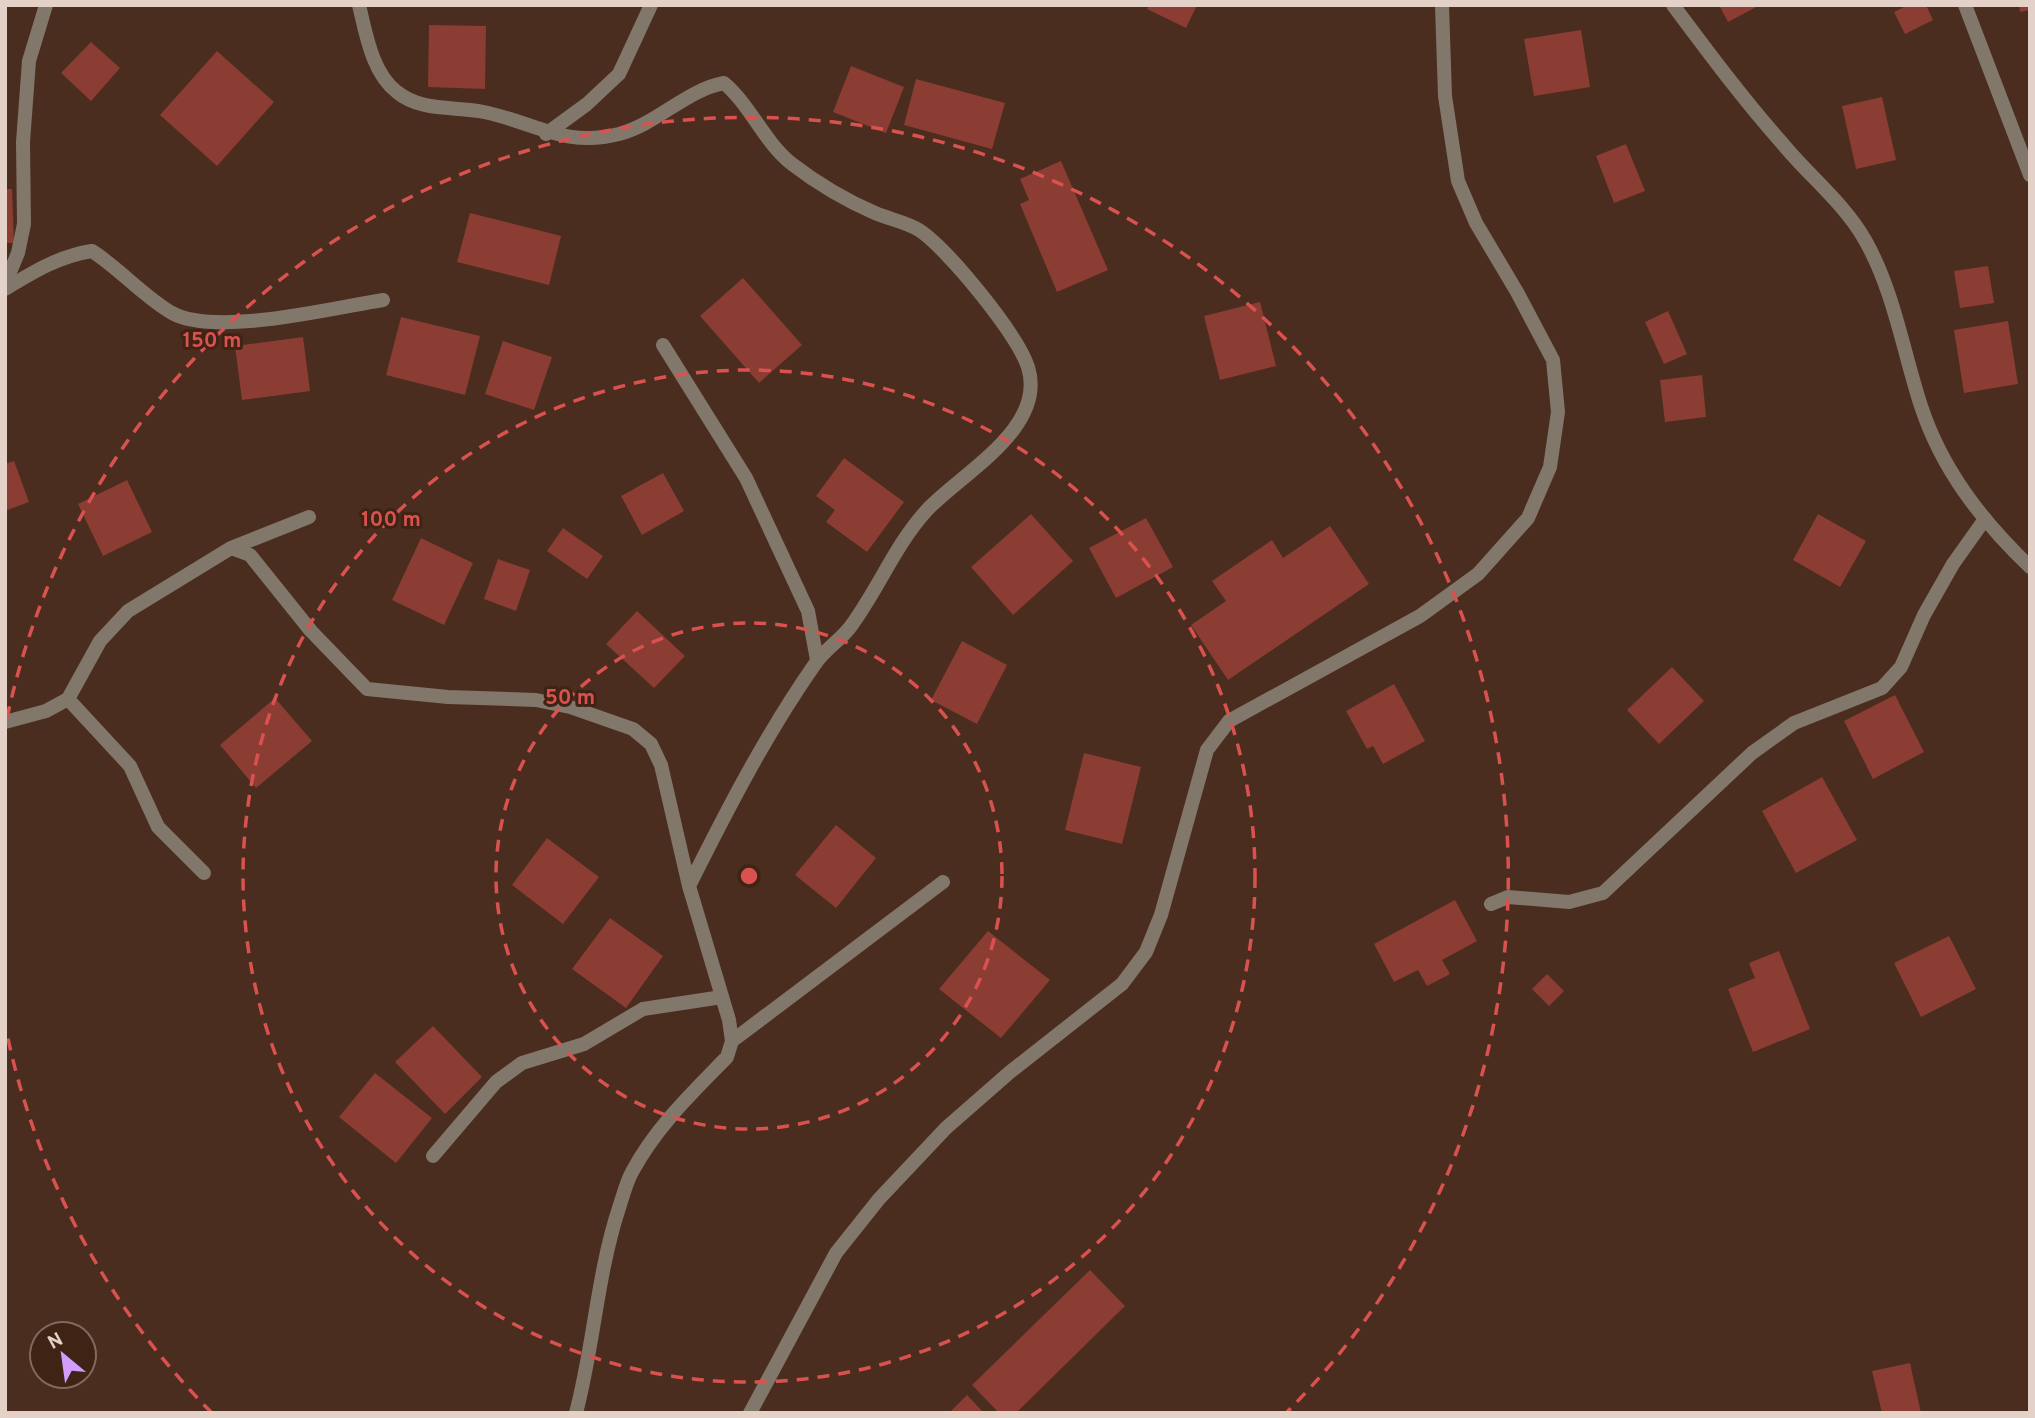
<svg xmlns="http://www.w3.org/2000/svg" width="2035" height="1418" font-family="Overpass,sans-serif">
<style>
.building{fill:#8b3c33}
.lines{fill:none;stroke-linecap:round;stroke-linejoin:round}
.service{stroke:#82776b;stroke-width:14}
.minor{stroke:#82776b;stroke-width:14}
.ring{fill:none;stroke:#da5250;stroke-width:3.5;stroke-dasharray:12 9}
.centre{fill:#da5250;stroke:#3f2314;stroke-width:3.5}
.ring-label{font-size:21px;text-anchor:middle;font-weight:bold;fill:#da5250;stroke:#3f2314;stroke-width:6;stroke-linejoin:round;paint-order:stroke}
</style>
<rect width="100%" height="100%" fill="#4a2d1e"/>
<path class="building" d="M 1149,5 L 1197,5 L 1186,28 L 1147,9 Z
M 1719,5 L 1760,5 L 1728,22 Z
M 1908,5 L 1926,5 L 1933,20 L 1905,34 L 1894,12 Z
M 2019,5 L 2030,5 L 2030,10 L 2020,12 Z
M 429,25 L 486,26 L 485,89 L 428,87 Z
M 1581,30 L 1590,87 L 1534,96 L 1524,39 Z
M 91,42 L 120,68 L 91,101 L 61,73 Z
M 217,51 L 274,102 L 217,166 L 160,115 Z
M 851,66 L 904,87 L 886,133 L 833,112 Z
M 916,79 L 1005,103 L 992,149 L 904,125 Z
M 1882,97 L 1896,160 L 1856,169 L 1842,106 Z
M 1626,144 L 1645,191 L 1614,203 L 1596,156 Z
M 1061,161 L 1108,270 L 1057,292 L 1020,204 L 1029,200 L 1020,179 Z
M 5,189 L 12,189 L 14,243 L 5,243 Z
M 470,213 L 561,236 L 549,285 L 457,262 Z
M 1988,266 L 1994,303 L 1960,308 L 1954,271 Z
M 743,278 L 802,345 L 759,383 L 700,316 Z
M 1260,302 L 1276,366 L 1220,380 L 1204,316 Z
M 1668,311 L 1687,354 L 1664,364 L 1645,322 Z
M 401,317 L 480,336 L 465,395 L 386,375 Z
M 2008,321 L 2018,384 L 1964,393 L 1954,330 Z
M 303,337 L 310,391 L 242,400 L 235,346 Z
M 503,341 L 552,357 L 534,410 L 485,394 Z
M 1702,375 L 1706,417 L 1665,422 L 1660,380 Z
M 844,458 L 904,502 L 867,552 L 826,522 L 835,510 L 816,496 Z
M 14,461 L 29,502 L 5,511 L 5,464 Z
M 663,473 L 684,511 L 642,535 L 621,496 Z
M 127,480 L 152,532 L 103,556 L 78,504 Z
M 1031,514 L 1073,561 L 1013,615 L 971,567 Z
M 1818,514 L 1866,541 L 1840,587 L 1793,560 Z
M 1146,518 L 1173,567 L 1116,598 L 1089,548 Z
M 1330,526 L 1369,584 L 1228,680 L 1191,625 L 1226,601 L 1212,581 L 1272,540 L 1283,558 Z
M 563,528 L 603,556 L 587,579 L 547,551 Z
M 421,538 L 473,563 L 444,625 L 392,600 Z
M 498,559 L 530,570 L 516,611 L 484,599 Z
M 637,611 L 685,656 L 654,688 L 606,644 Z
M 962,641 L 1007,665 L 977,724 L 931,700 Z
M 1672,667 L 1704,701 L 1659,744 L 1627,710 Z
M 1394,684 L 1425,741 L 1383,764 L 1373,746 L 1367,749 L 1346,711 Z
M 1895,695 L 1924,752 L 1873,779 L 1844,721 Z
M 275,698 L 312,741 L 256,788 L 220,745 Z
M 1084,753 L 1141,767 L 1122,844 L 1065,830 Z
M 1822,777 L 1857,840 L 1796,873 L 1762,811 Z
M 836,825 L 876,858 L 836,908 L 795,875 Z
M 547,838 L 599,877 L 563,924 L 512,885 Z
M 1455,900 L 1477,941 L 1442,960 L 1450,974 L 1427,986 L 1418,970 L 1394,982 L 1374,944 Z
M 610,918 L 663,956 L 626,1008 L 572,969 Z
M 988,931 L 1050,980 L 1001,1038 L 939,989 Z
M 1949,936 L 1976,989 L 1921,1017 L 1894,963 Z
M 1779,951 L 1810,1029 L 1753,1052 L 1728,989 L 1755,978 L 1749,963 Z
M 1547,974 L 1564,991 L 1549,1006 L 1532,989 Z
M 433,1026 L 482,1077 L 445,1114 L 395,1062 Z
M 375,1073 L 432,1118 L 396,1163 L 339,1117 Z
M 1090,1270 L 1125,1306 L 1016,1413 L 999,1413 L 972,1385 Z
M 1910,1363 L 1921,1413 L 1882,1413 L 1872,1371 Z
M 967,1395 L 984,1413 L 949,1413 Z"/>
<g class="lines">
<path class="service" d="M 546,134 L 587,104 L 619,74 L 651,5
M 5,284 L 18,253 L 24,224 L 23,142 L 29,61 L 46,5
M 1491,904 L 1508,897 L 1569,902 L 1603,893 L 1752,753 L 1794,723 L 1882,688 L 1901,667 L 1924,615 L 1953,564 L 1985,519
M 732,1041 L 943,882
M 433,1156 L 496,1082 L 522,1063 L 584,1044 L 643,1009 L 722,997"/>
<path class="minor" d="M 359,5 C 366,34 372,73 397,92 C 421,112 455,106 484,112 C 533,122 565,148 619,134 C 657,124 686,90 724,83 C 751,106 764,142 792,164 C 818,184 845,200 875,213 C 889,219 906,222 919,230 C 948,249 1017,334 1028,367 C 1047,428 963,472 927,510 C 895,545 879,588 851,626 C 841,640 825,649 815,664 C 766,734 727,810 689,886
M 1673,5 C 1708,52 1743,99 1782,143 C 1808,175 1845,204 1865,240 C 1894,291 1903,351 1921,406 C 1942,470 1982,521 2030,567
M 1965,5 L 2030,175
M 5,289 C 33,272 59,256 92,251 C 120,269 143,296 172,313 C 216,337 333,308 383,300
M 663,345 L 746,478 L 808,611 L 817,660
M 231,548 L 309,517
M 68,699 L 130,766 L 158,827 L 204,873
M 5,722 L 46,711 L 68,699 L 100,641 L 128,611 L 231,548 L 250,555 L 311,631 L 367,689 L 448,697 L 536,700 L 570,707 L 633,729 L 651,744 L 661,765 L 689,886 L 729,1020 L 732,1041 L 727,1057 C 692,1093 656,1127 632,1172 C 626,1183 623,1196 619,1208 C 597,1275 594,1345 576,1413
M 750,1413 L 836,1253 L 879,1199 L 946,1128 L 1010,1072 L 1122,984 L 1146,952 L 1161,915 L 1207,750 L 1229,721 L 1420,616 L 1478,574 L 1528,518 L 1550,467 L 1558,412 L 1553,360 L 1517,292 L 1476,223 L 1458,181 L 1445,96 L 1442,5"/>
</g>
<g class="ring">
<circle cx="749" cy="876" r="253"/>
<circle cx="749" cy="876" r="506"/>
<path d="M212 1413A759 759 0 0 1 7 1034M7 718A759 759 0 1 1 1286 1413"/>
</g>
<circle cx="749" cy="876" r="10" class="centre"/>
<g class="ring-label">
<text x="212" y="347">150 m</text>
<text x="391" y="526">100 m</text>
<text x="570" y="704">50 m</text>
</g>
<rect width="2035" height="1418" fill="none" stroke="#e4d1c8" stroke-width="14"/>
<g transform="translate(63 1355) rotate(331)"><circle r="33" fill="#3f2314" stroke="#81695c" stroke-width="2"/>
<path d="M0-5L12 26L0 18L-12 26Z" fill="#d29dfd"/>
<text y="-10" font-size="19" font-weight="bold" text-anchor="middle" fill="#e4d1c8">N</text>
</g>
</svg>
